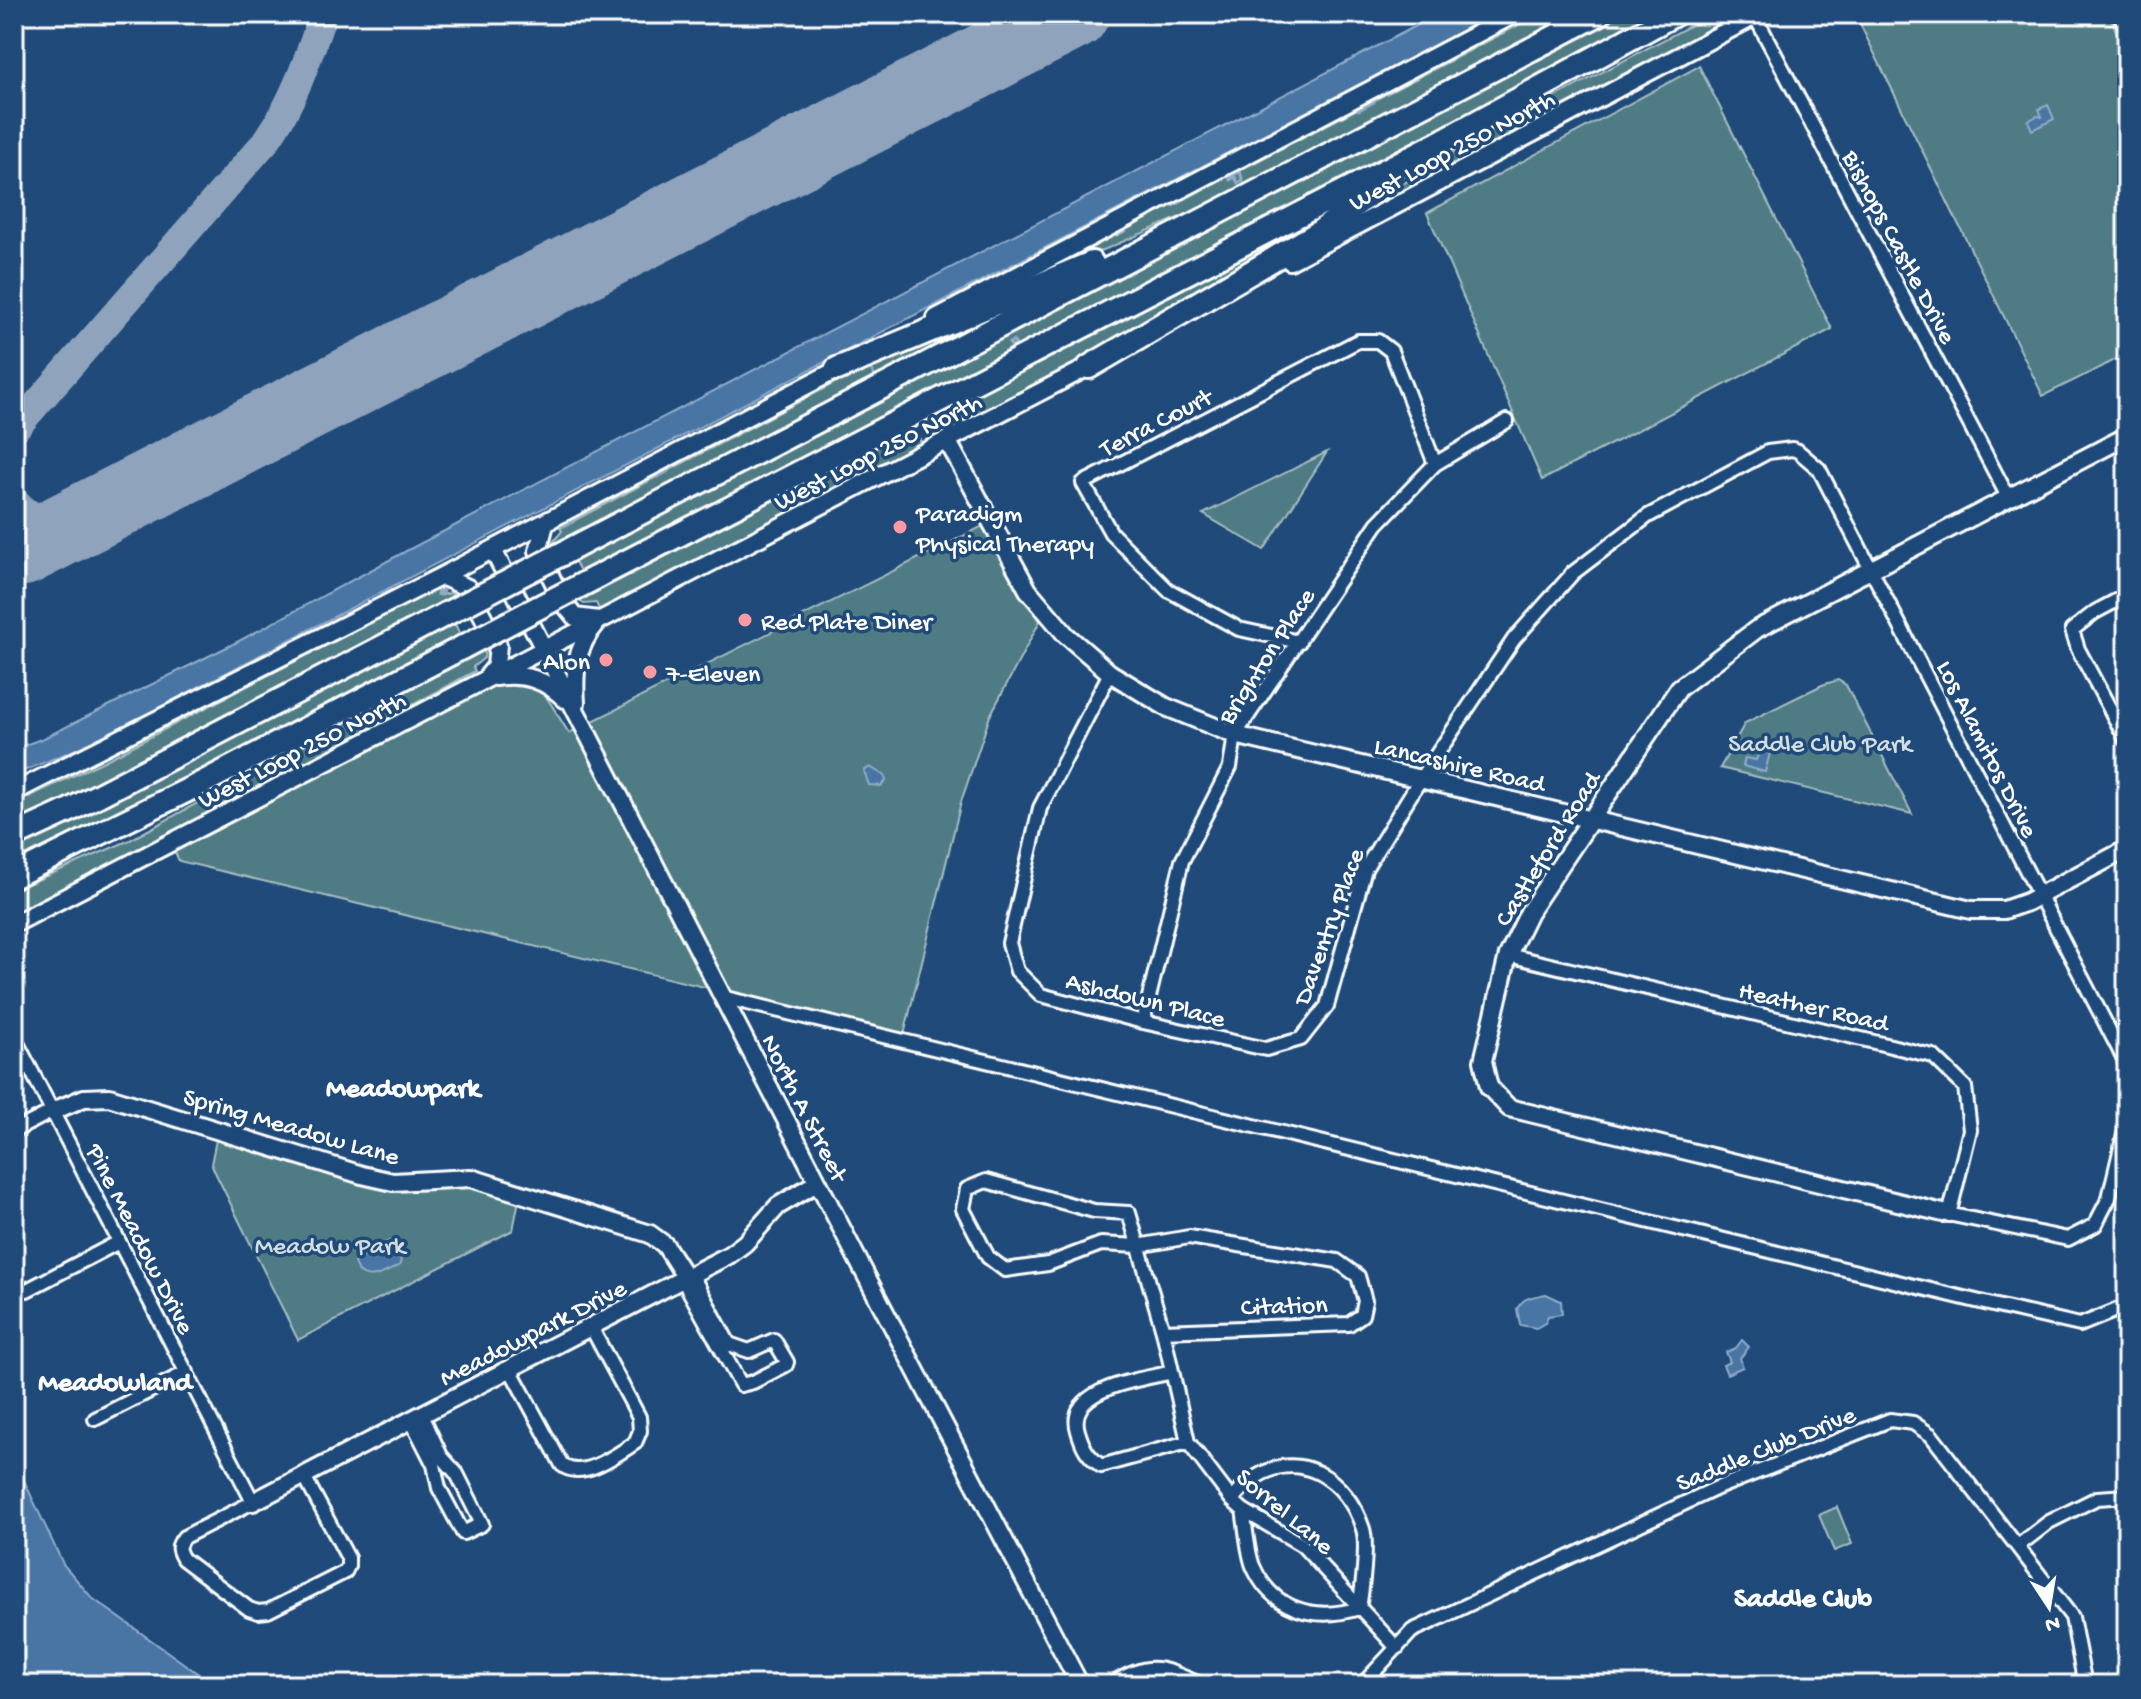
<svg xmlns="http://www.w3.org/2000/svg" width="2141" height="1699" font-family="'Gochi Hand',sans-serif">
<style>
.green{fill:#507c84;stroke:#a8bec2;stroke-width:2}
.water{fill:#4975a4;stroke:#92acc8;stroke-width:2}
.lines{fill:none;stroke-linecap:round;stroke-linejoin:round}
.stream{stroke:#92acc8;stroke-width:3}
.taxiway{stroke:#8fa4bc;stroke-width:28}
.runway{stroke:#8fa4bc;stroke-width:72}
.street-casing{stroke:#fff;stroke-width:18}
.secondary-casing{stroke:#fff;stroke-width:22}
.highway-casing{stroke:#fff;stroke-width:28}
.street{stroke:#1f4a7a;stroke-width:12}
.secondary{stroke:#1f4a7a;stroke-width:16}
.highway{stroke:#1f4a7a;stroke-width:22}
.highway-bridge-casing{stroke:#fff;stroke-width:28;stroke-linecap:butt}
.highway-bridge{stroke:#1f4a7a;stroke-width:22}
.poi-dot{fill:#ff9aa2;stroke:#1f4a7a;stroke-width:3}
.labels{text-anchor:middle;stroke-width:7;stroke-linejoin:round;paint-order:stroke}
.street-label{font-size:26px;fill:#fff;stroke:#1f4a7a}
.poi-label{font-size:26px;fill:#fff;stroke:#1f4a7a;text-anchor:start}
.park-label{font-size:26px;fill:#d3dee0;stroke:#1f4a7a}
.neighbourhood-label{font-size:28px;font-weight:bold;fill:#fff;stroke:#1f4a7a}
</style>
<rect width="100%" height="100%" fill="#1f4a7a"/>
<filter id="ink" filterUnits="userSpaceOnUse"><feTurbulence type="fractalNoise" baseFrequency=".0125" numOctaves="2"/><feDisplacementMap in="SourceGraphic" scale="16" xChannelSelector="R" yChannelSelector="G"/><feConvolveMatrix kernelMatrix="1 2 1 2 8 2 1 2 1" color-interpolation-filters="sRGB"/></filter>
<g filter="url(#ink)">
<path class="green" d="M 1540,14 L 1574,14 L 1233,194 L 1062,268 L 1061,264 L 1098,244 Z
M 1622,14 L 1664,14 L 583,577 L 574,560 Z
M 1712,14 L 1742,16 L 1336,231 L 1334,227 L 1468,143 Z
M 1855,14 L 2109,14 L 2127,57 L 2127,354 L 2043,396 Z
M 1699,66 L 1832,329 L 1542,480 L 1427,213 Z
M 1314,219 L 1317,225 L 1141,331 L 965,421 L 957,405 Z
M 1004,310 L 853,392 L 551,551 L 553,542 L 562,531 L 560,528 L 886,356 Z
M 913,428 L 922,444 L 600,611 L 596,603 L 584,604 L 579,601 Z
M 1327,452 L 1264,550 L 1203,514 Z
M 983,526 L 1040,621 L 990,716 L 961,802 L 904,1035 L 179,861 L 174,850 L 496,683 C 549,684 543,694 569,733 Z
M 437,587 L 442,595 L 450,593 L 460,598 L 14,828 L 14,804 L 108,759 Z
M 454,622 L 463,640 L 14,869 L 14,848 L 239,735 Z
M 485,650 L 484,658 L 473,667 L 475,671 L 293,770 L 14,915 L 14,890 L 130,840 L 312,740 Z
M 1838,680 L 1846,685 L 1912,814 L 1720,768 L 1745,723 L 1822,685 Z
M 218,1130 L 386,1187 L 468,1178 L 519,1200 L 513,1230 L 298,1340 L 211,1164 Z
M 1837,1507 L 1852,1544 L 1834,1551 L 1819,1515 Z"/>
<path class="water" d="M 1439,14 L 1495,14 L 162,706 L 93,742 L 14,775 L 14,749 L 44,738 L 239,641 L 408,550 Z
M 2048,105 L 2054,119 L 2032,130 L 2028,121 L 2037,116 L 2042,117 L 2039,109 Z
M 1766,752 L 1770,753 L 1765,772 L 1743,766 L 1745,758 L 1756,760 L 1759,753 Z
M 870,767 L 885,776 L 886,781 L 881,786 L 869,785 L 864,771 Z
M 389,1241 L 401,1255 L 400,1265 C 383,1274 363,1287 354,1263 Z
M 1546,1294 L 1561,1301 L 1562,1314 L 1548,1316 L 1545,1323 L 1536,1328 L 1520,1325 L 1517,1309 C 1524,1296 1533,1297 1546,1294 Z
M 1742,1340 L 1749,1347 L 1740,1358 L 1743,1367 L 1727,1374 L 1723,1365 L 1730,1362 L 1726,1352 L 1736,1348 Z
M 14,1459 L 63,1564 L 92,1598 L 214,1685 L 26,1685 L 14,1665 Z"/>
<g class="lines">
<path class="stream" d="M 1359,110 L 1374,102
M 1513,127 L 1515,131 L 1518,129 L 1520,133 L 1511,138 L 1508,129 Z
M 1240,172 L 1243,181 L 1238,183 L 1235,177 L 1230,180 L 1229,177 Z
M 1173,206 L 1181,202
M 1117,235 L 1125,231
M 1013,341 L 1016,345 L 1012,347 L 1009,343 Z
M 872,371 L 876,380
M 1038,384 L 1047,379
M 957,405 L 965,421 L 922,444 L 913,428 Z
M 757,422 L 766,417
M 902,433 L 908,443
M 860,476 L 869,472
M 658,477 L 667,472
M 770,523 L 795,510
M 564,526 L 573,522
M 438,589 L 443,591 L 441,595 L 437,594 Z
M 639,591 L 665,577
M 423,595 L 432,590
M 386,614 L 396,609"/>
<path class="taxiway" d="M 14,430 L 267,140 C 294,101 308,59 323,14
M 14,499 C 30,520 50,524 75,523"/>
<path class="runway" d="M 23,550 L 1073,14"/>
<defs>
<path id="street" d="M 1755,16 L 2008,497
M 2127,595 L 2095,612 L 2072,630 L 2078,649 L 2127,741
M 1299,642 L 1239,629 L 1168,590 L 1111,533 L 1083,483 L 1358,341 L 1378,341 L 1391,351 L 1435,464
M 1110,673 L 1040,808 L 1009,943 L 1017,971 L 1041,995 L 1143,1022 L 1266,1049 L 1301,1039 L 1327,1006 L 1365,869 L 1421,778 L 1514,639 L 1573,573 L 1648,516 L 1768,452 L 1792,449 L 1798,451 L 1819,469 L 2124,1059 L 2127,1074
M 1508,955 L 1933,1056 L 1965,1087 L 1970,1130 L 1949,1215
M 722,997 L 2001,1307 L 2080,1325 L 2127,1306
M 1143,1022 L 1182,861 L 1230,767 L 1235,735 L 1377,524 L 1435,464 L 1507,421
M 14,1037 L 253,1502 L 184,1537 C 177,1546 177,1549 183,1559 L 249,1609 L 258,1612 L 268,1611 L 345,1572 L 348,1566 L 348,1558 L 304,1476
M 14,1131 L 51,1112
M 1943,1213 L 2068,1239 L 2095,1225 L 2109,1198 L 2127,1122
M 683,1280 L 741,1385 L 753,1382 L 786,1365 L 787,1362 L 774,1340 L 749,1351 L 729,1344 L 692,1275
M 27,1290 L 119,1242
M 1163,1331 L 1349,1324 L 1362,1315 L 1365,1301 L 1358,1276 L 1337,1261 L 1189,1237 L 1138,1246 L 1101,1244 L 1048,1264 L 1005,1270 L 988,1257 L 963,1209 L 967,1189 L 986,1181 L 1094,1211 L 1129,1213 L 1163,1331 L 1188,1442 L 1232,1500 L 1243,1510 L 1302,1545 L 1397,1648
M 510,1369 L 562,1465 C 582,1481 616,1455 635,1443 L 640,1431 L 639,1417 L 591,1327
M 1172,1372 C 1142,1380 1065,1387 1078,1431 C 1083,1448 1087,1455 1101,1466 L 1188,1442
M 95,1419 L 187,1372
M 411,1420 L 434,1465 L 439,1488 L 463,1533 L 482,1524 L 457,1474 L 441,1456 L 422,1415
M 1232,1500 C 1237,1494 1243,1487 1249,1482 C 1297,1445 1347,1478 1363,1529 C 1368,1544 1362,1591 1359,1608
M 1243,1510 C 1246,1527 1247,1550 1253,1566 C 1272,1610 1315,1622 1359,1608
M 2018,1546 L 2049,1522 L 2097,1498 L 2127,1496
M 1111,1685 C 1150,1659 1162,1668 1202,1685
M 1362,1685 L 1412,1631 L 1717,1488 L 1890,1420 L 1913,1423 L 1931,1435 L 2072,1617 L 2085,1685"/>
<path id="secondary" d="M 2122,14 L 2127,25
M 1290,261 L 1759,14
M 936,318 L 1515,14
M 947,440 L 1028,590 L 1066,635 L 1110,673 L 1166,707 L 1235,735 L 1971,910 L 2004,910 L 2027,902 L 2127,849
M 549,521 L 545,524 L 538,551 L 565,605 L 575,617 L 599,620
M 493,550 L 860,1264 L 1080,1685
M 438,578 L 443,577 L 468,588 L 498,645 L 496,666 L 487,677
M 496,677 C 524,673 545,679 565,699
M 576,703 C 574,673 575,648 596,624
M 14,792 L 438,578 L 844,366
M 14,924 L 1096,363
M 51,1112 L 84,1098 L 109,1097 L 362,1175 L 393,1182 L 471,1178 L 650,1234 L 665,1245 L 686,1278
M 1943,1213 L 1509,1108 L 1489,1087 L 1483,1061 L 1508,955 L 1529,912 L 1679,688 L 1757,629 L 2127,436
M 253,1502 L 729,1255 L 745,1243 L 778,1206 L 818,1182"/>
<path id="highway" d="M 1089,367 L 1318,233 L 1386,182
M 837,369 L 1092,263
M 575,547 L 1599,14
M 593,579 L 1444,140 L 1675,14
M 14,836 L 68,811 L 446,614
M 14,876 L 204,782 L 463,647"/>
</defs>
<use href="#street" class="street-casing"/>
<use href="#secondary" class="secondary-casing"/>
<use href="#highway" class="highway-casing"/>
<use href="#street" class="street"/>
<use href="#secondary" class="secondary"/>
<use href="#highway" class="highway"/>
<defs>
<path id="highway-bridge" d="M 446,614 L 575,547
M 463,647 L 593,579"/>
</defs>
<use href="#highway-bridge" class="highway-bridge-casing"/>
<use href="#highway-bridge" class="highway-bridge"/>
</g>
</g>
<g class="poi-dot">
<circle cx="900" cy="527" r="8"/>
<circle cx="745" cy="620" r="8"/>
<circle cx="606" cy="660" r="8"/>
<circle cx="650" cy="672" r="8"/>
</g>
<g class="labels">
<g class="street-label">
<text transform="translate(1451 149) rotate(-28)" y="9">West Loop 250 North</text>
<text transform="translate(1901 246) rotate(62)" y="9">Bishops Castle Drive</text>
<text transform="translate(1155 421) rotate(-27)" y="9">Terra Court</text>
<text transform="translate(877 450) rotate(-27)" y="9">West Loop 250 North</text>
<text transform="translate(1265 655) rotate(-57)" y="9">Brighton Place</text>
<text transform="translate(301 748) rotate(-27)" y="9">West Loop 250 North</text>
<text transform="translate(1989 748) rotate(63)" y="9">Los Alamitos Drive</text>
<text transform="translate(1460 763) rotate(13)" y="9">Lancashire Road</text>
<text transform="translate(1546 848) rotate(-58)" y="9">Castleford Road</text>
<text transform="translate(1327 926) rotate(-70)" y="9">Daventry Place</text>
<text transform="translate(1146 998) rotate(14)" y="9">Ashdown Place</text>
<text transform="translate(1814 1005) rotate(13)" y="9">Heather Road</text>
<text transform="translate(806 1107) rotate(63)" y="9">North A Street</text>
<text transform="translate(292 1125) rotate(16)" y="9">Spring Meadow Lane</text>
<text transform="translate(142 1238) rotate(63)" y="9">Pine Meadow Drive</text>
<text transform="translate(1284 1304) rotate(-2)" y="9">Citation</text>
<text transform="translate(532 1331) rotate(-27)" y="9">Meadowpark Drive</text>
<text transform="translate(1765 1447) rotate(-22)" y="9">Saddle Club Drive</text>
<text transform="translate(1286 1510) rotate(40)" y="9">Sorrel Lane</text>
</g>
<g class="poi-label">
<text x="916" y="521">Paradigm<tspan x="916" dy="30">Physical Therapy</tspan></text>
<text x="761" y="629">Red Plate Diner</text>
<text x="590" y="669" text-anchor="end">Alon</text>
<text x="666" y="681">7-Eleven</text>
</g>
<g class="park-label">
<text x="1820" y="751">Saddle Club Park</text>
<text x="330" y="1253">Meadow Park</text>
</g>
<g class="neighbourhood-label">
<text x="403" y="1096">Meadowpark</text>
<text x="115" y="1390">Meadowland</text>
<text x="1803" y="1606">Saddle Club</text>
</g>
</g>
<rect width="2141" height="1699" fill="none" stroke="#1f4a7a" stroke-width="48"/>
<rect x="24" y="24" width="2093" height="1651" fill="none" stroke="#fff" stroke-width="3" filter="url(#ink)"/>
<g transform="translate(2049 1607) rotate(168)" stroke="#1f4a7a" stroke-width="6" paint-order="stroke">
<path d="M0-6L14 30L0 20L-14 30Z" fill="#ffffff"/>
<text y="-12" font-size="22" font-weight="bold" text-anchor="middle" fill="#ffffff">N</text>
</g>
</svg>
